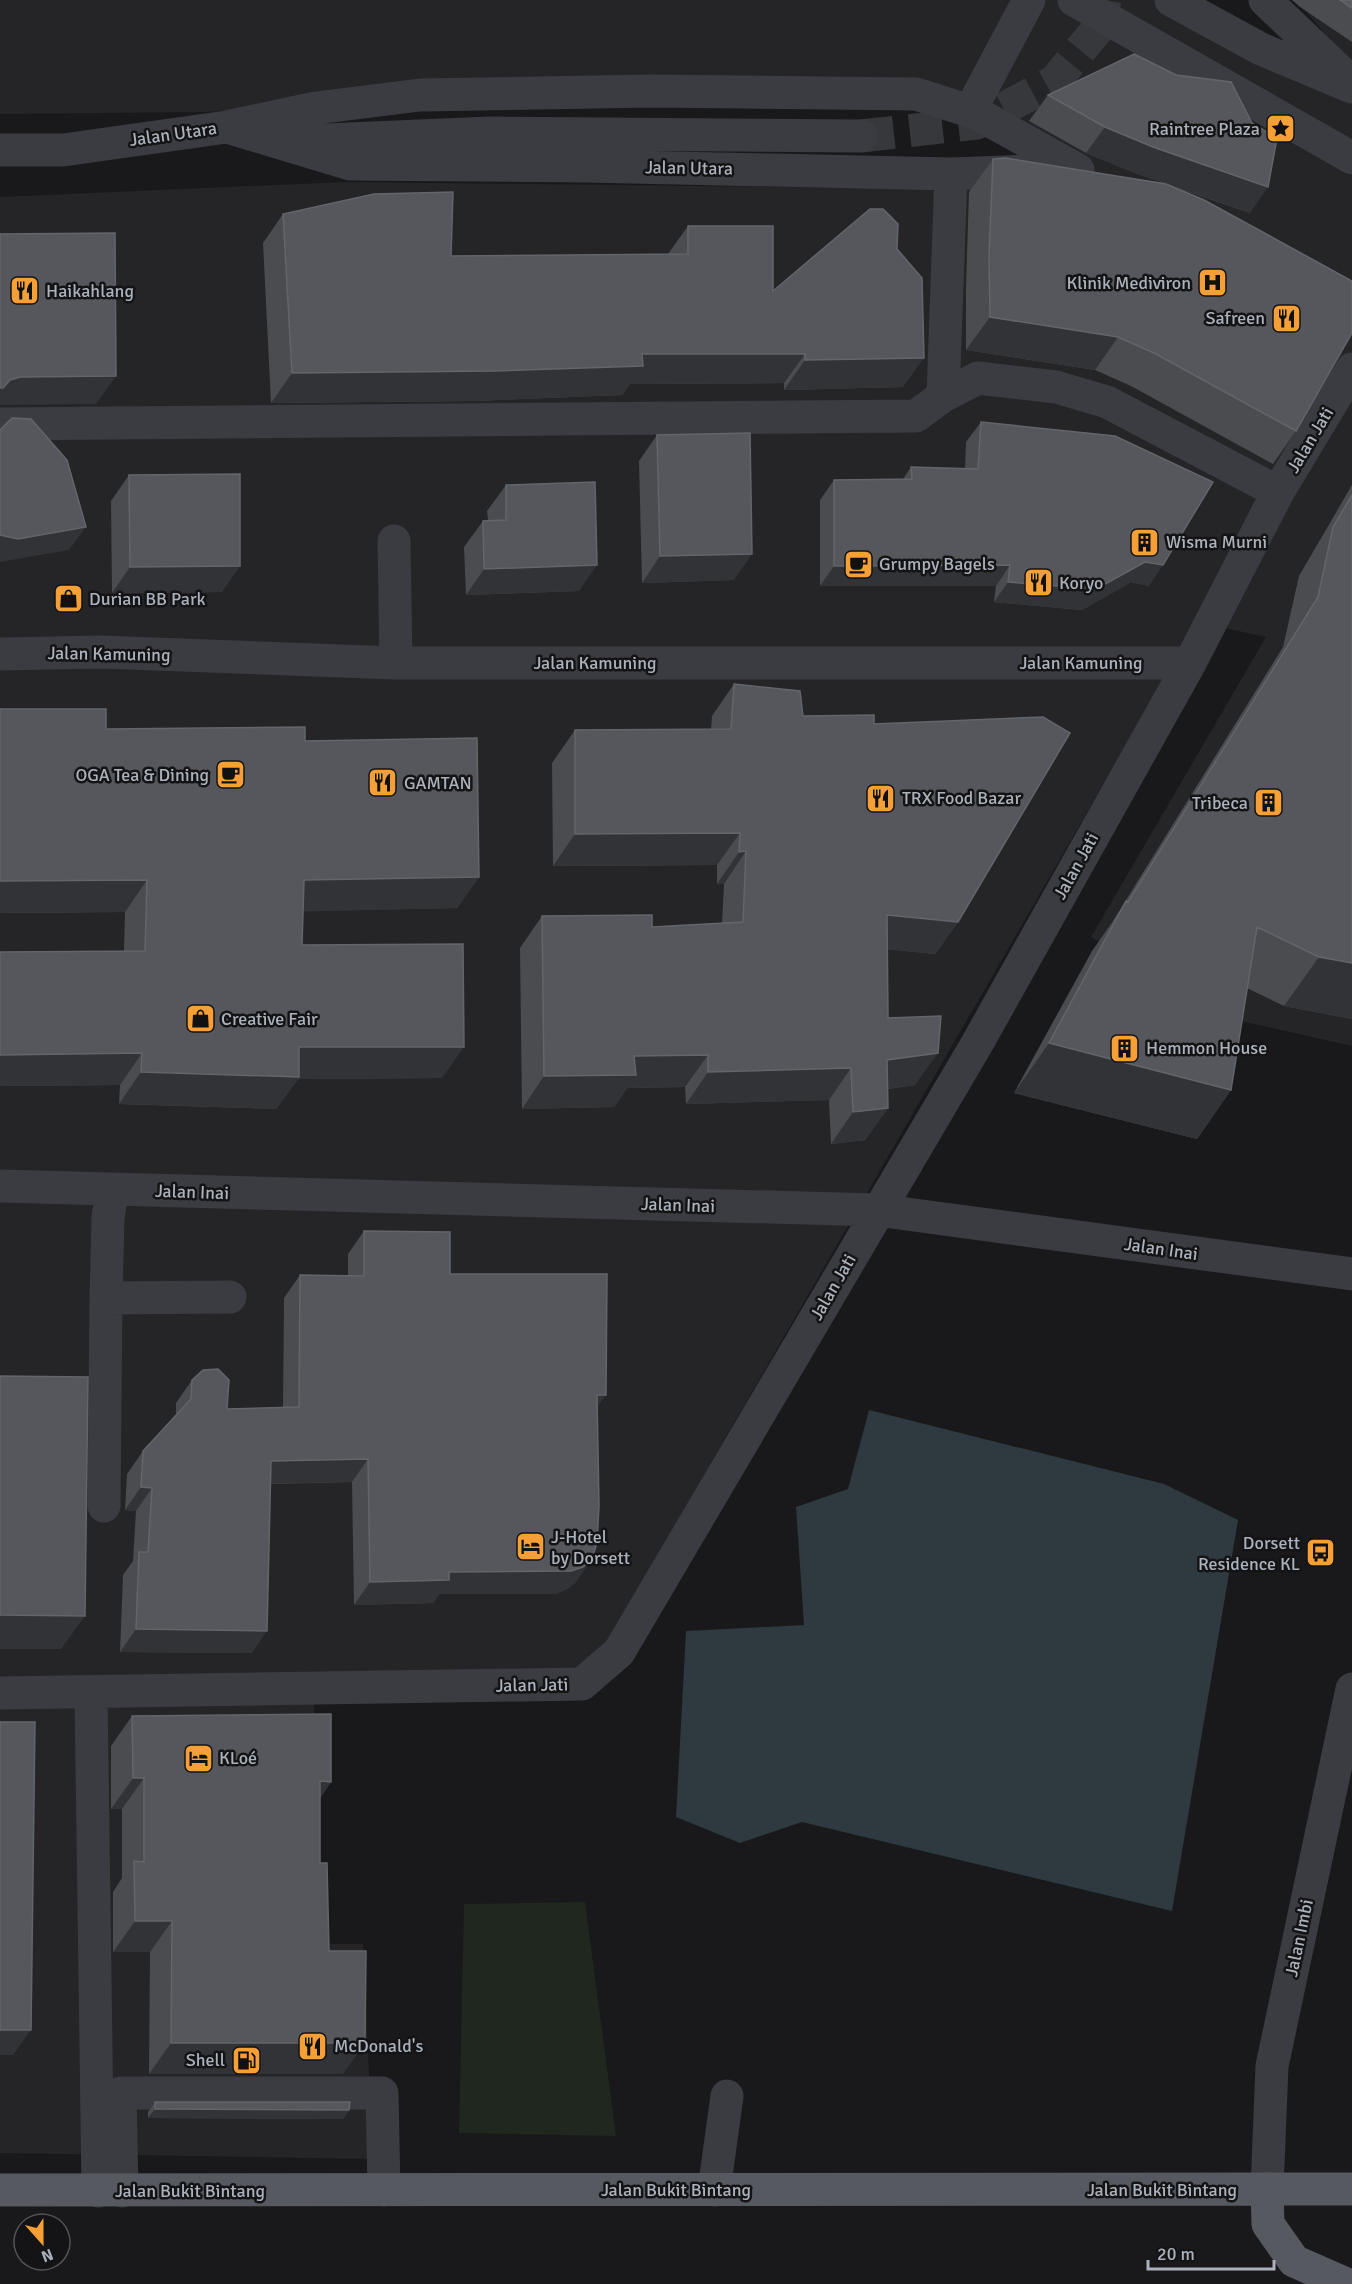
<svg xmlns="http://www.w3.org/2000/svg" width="1352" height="2284" font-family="Signika,sans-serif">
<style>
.built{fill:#252528}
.green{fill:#1f271f}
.water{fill:#2e3a40}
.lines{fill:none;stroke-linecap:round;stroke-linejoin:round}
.minor-tunnel{stroke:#36383b;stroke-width:33;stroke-dasharray:33 16;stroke-linecap:butt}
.minor{stroke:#3a3c41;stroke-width:33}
.major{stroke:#565960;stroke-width:33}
.wall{fill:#4a4c50}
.shaded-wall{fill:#323336}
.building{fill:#55575c;stroke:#62656a;stroke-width:1.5}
.labels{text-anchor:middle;stroke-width:5;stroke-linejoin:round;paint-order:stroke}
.poi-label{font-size:18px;fill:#abb2bb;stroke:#141416;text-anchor:start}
.street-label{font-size:18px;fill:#abb2bb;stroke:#141416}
</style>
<rect width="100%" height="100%" fill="#19191b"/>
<path class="built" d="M 0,0 L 1189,0 L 1352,99 L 1352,296 L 895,79 L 205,112 L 0,114 Z
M 1297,0 L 1352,0 L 1352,63 L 1342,55 Z
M 345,182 L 959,189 L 1077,185 L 1352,327 L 1352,1046 L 1232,1019 L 1091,937 L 1266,637 L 1197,622 L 704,1475 L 607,1641 L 576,1669 L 313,1674 L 321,1944 L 363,1944 L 373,2159 L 0,2153 L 0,197 Z"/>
<path class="green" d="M 585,1902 L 616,2136 L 459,2133 L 464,1904 Z"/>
<path class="water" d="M 869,1410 L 1164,1484 L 1238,1520 L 1172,1911 L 802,1822 L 740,1843 L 676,1817 L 686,1631 L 804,1625 L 796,1507 L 848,1489 Z"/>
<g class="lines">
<path class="minor-tunnel" d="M 861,136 L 977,123 L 1055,81 L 1100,26 L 1105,0"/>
<path class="minor" d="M 1074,0 L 1352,158
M 1171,0 L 1261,49 L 1352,87
M 1265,0 L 1346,77
M 978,96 L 1029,0
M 231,126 L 316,108 L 420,95 L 652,91 L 916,94 L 976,113 L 1078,170
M 301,141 L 490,133 L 861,136
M 0,150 L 63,150 L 227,127 L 350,164 L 587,166 L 951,174 L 1029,171
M 951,174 L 943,396 L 978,378 L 1056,387 L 1107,402 L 1278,492
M 0,424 L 916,416 L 943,396
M 394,541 L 396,663
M 0,654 L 101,652 L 396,663 L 1190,663
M 0,1186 L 877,1210 L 1352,1274
M 106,1298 L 230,1297
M 104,1506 L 106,1298 L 108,1218 L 112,1190
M 0,1693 L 582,1684 L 619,1652 L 978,1042 L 1190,663 L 1278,492 L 1352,369
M 91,1693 L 98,2191
M 1267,2189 L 1272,2066 L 1352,1689
M 714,2190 L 727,2096
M 122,2191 L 120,2093 L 382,2093 L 384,2190"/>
<path class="major" d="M 1267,2189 L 1268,2224 L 1294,2261 L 1346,2284
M 0,2190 L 1352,2189"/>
</g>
<path class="wall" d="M 1292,0 L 1352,0 L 1352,42 L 1300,7 Z
M 1134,54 L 1250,213 L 1174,187 L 1296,431 L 1273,464 L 1131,386 L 1095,370 L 966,350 L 966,288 L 969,192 L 993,159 L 1164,183 L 1135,173 L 1086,153 L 1029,121 L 1048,95 Z
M 283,214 L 451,256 L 668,254 L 688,226 L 773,291 L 897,249 L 903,387 L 784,390 L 784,383 L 630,384 L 622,395 L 473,401 L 271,403 L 263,243 Z
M 981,422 L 1149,586 L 1131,582 L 1082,610 L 994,602 L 996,586 L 820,586 L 820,500 L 834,480 L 903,479 L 911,467 L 965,469 L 966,442 Z
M 657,435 L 734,580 L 642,583 L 639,461 Z
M 129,475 L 222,592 L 112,593 L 111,501 Z
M 506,485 L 579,591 L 466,595 L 464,547 L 483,521 L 488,520 L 487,511 Z
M 1352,485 L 1352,1019 L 1284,1006 L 1247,988 L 1231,1090 L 1197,1139 L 1014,1093 L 1092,951 L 1113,921 L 1283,647 L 1299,576 Z
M 734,684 L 803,716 L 874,724 L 958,922 L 935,954 L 887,949 L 888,1018 L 915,1085 L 888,1089 L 888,1108 L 865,1140 L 831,1144 L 829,1100 L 686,1104 L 685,1087 L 627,1088 L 614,1107 L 522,1109 L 520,948 L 542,916 L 652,927 L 722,923 L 724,884 L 717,884 L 717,865 L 553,866 L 552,763 L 575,730 L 711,729 L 712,716 Z
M 0,709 L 106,729 L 305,741 L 479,877 L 457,908 L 303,911 L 302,945 L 442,1078 L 298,1079 L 276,1109 L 119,1104 L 120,1085 L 0,1086 L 0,952 L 124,951 L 125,912 L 0,913 Z
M 364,1231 L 450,1274 L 597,1408 L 576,1582 L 567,1589 L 555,1594 L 439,1594 L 433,1603 L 354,1605 L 352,1482 L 270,1484 L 252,1653 L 120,1652 L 123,1575 L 133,1561 L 136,1511 L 125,1510 L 127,1474 L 143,1451 L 176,1416 L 176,1403 L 192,1380 L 227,1409 L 283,1408 L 284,1298 L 300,1275 L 348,1276 L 348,1254 Z
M 132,1716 L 331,1782 L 320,1798 L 320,1863 L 329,1951 L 343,2074 L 149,2074 L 150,1952 L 113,1952 L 113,1892 L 122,1878 L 122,1809 L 111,1809 L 111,1746 Z
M 155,2102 L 349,2110 L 343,2119 L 148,2118 L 148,2112 Z"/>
<path class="shaded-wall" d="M 1105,127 L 1268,187 L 1250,213 L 1135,173 L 1086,153 Z
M 990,317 L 1118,337 L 1095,370 L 966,350 Z
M 642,354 L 805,354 L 784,383 L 630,384 L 622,395 L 473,401 L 271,403 L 292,373 Z
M 924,358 L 903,387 L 784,390 L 805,360 Z
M 116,376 L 96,404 L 0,405 L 0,388 L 10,380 L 20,377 Z
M 86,527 L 69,550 L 0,562 L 0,535 Z
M 752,554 L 734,580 L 642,583 L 660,556 Z
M 1145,562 L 1163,565 L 1149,586 L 1131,582 L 1082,610 L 994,602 L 1008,582 Z
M 597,565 L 579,591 L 466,595 L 484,569 Z
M 1010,565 L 996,586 L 820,586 L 834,566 Z
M 240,566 L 222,592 L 112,593 L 130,567 Z
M 740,833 L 717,865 L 553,866 L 575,834 Z
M 746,851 L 724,884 L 717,884 L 739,852 Z
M 479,877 L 457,908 L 282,912 L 304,880 Z
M 147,880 L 125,912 L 0,913 L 0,881 Z
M 887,915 L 958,922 L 935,954 L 865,947 Z
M 1319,957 L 1352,963 L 1352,1019 L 1284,1006 Z
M 1049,1043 L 1231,1090 L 1197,1139 L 1014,1093 Z
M 299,1047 L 464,1047 L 442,1078 L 298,1079 L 276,1109 L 119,1104 L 141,1072 Z
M 142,1053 L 120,1085 L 0,1086 L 0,1055 Z
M 938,1053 L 915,1085 L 865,1092 L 887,1060 Z
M 708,1055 L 685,1087 L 627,1088 L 614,1107 L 522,1109 L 544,1076 L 634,1056 Z
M 851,1068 L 829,1100 L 686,1104 L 708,1072 Z
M 888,1108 L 865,1140 L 831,1144 L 853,1112 Z
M 597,1395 L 606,1395 L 590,1417 Z
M 368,1459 L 352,1482 L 255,1484 L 271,1461 Z
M 141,1487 L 152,1488 L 136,1511 L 125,1510 Z
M 592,1559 L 576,1582 L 567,1589 L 555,1594 L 439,1594 L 433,1603 L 354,1605 L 370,1582 L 449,1572 Z
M 0,1615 L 85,1616 L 61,1649 L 0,1649 Z
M 136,1629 L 267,1631 L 252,1653 L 120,1652 Z
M 133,1778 L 144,1778 L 122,1809 L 111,1809 Z
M 320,1781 L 331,1782 L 310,1812 Z
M 135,1921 L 172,1921 L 150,1952 L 113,1952 Z
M 0,2030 L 31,2030 L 13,2055 L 0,2055 Z
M 171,2043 L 365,2043 L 343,2074 L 149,2074 Z
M 155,2109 L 349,2110 L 343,2119 L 148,2118 Z"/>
<path class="building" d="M 1340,0 L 1352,0 L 1352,8 Z
M 1134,54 L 1176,75 L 1231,82 L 1252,123 L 1277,138 L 1268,187 L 1153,147 L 1105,127 L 1048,95 Z
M 1005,158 L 1166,184 L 1204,200 L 1352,281 L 1352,333 L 1296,431 L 1154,353 L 1118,337 L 990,317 L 989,255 L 993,159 Z
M 453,192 L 451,256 L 688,254 L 688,226 L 773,226 L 773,291 L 870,209 L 883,209 L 898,224 L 897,249 L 922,278 L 924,358 L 805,360 L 805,354 L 642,354 L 643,366 L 494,371 L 292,373 L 283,214 L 374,194 Z
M 115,233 L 116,376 L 20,377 L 10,380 L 3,388 L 0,388 L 0,234 Z
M 12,418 L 31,419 L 67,460 L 86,527 L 18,539 L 0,535 L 0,430 Z
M 981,422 L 1115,436 L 1213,482 L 1163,565 L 1145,562 L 1096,589 L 1008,582 L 1010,565 L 834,566 L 834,480 L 912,479 L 911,467 L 978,469 Z
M 750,433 L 752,554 L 660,556 L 657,435 Z
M 240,474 L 240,566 L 130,567 L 129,475 Z
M 595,482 L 597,565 L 484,569 L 483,521 L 506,520 L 506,485 Z
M 1352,495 L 1352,963 L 1319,957 L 1257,927 L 1231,1090 L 1049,1043 L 1126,901 L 1128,902 L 1318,597 L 1333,527 Z
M 734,684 L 800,691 L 803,716 L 874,715 L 874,724 L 1043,717 L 1070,733 L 958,922 L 887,915 L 888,1018 L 941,1016 L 938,1053 L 887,1060 L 888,1108 L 853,1112 L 851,1068 L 708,1072 L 708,1055 L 634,1056 L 636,1075 L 544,1076 L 542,916 L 652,915 L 652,927 L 743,922 L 746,851 L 739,852 L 740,833 L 575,834 L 575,730 L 731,729 Z
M 0,709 L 106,709 L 106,729 L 305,727 L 305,741 L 477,738 L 479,877 L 304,880 L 302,945 L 463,944 L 464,1047 L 299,1047 L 299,1077 L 141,1072 L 142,1053 L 0,1055 L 0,952 L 145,951 L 147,880 L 0,881 Z
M 364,1231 L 450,1232 L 450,1274 L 607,1274 L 606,1395 L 597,1395 L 599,1505 L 597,1543 L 592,1559 L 583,1567 L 571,1571 L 449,1572 L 449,1580 L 370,1582 L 368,1459 L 271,1461 L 267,1631 L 136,1629 L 139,1552 L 148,1552 L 152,1488 L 141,1487 L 143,1451 L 191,1399 L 192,1380 L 203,1370 L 218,1369 L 229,1380 L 227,1409 L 299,1407 L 300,1275 L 364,1276 Z
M 0,1376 L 88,1377 L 85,1616 L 0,1615 Z
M 331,1714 L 331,1782 L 320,1781 L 320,1863 L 327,1863 L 329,1951 L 366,1951 L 365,2043 L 171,2043 L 172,1921 L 135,1921 L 134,1861 L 144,1862 L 144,1778 L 133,1778 L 132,1716 Z
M 0,1722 L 35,1722 L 31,2030 L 0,2030 Z
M 155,2102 L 350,2102 L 349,2110 L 155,2109 Z"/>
<defs>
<symbol id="sight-square" viewBox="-11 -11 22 22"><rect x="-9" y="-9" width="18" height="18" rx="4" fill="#f69f36" stroke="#141416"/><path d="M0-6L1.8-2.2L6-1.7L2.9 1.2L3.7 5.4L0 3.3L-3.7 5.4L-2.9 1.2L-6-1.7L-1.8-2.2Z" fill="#111"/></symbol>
<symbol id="hospital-square" viewBox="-11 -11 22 22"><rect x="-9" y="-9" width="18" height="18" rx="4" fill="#f69f36" stroke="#141416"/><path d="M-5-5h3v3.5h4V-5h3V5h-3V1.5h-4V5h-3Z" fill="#111"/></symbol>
<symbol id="restaurant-square" viewBox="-11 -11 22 22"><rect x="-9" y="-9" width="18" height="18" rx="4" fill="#f69f36" stroke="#141416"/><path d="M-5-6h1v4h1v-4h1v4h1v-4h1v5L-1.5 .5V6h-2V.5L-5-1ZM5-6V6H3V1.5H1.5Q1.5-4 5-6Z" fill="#111"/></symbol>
<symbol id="building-square" viewBox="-11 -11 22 22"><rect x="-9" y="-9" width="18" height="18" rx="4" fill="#f69f36" stroke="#141416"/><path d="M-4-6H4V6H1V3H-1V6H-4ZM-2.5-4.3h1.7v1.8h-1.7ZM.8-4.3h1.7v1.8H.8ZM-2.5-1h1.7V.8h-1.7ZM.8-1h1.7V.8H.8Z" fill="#111"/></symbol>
<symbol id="cafe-square" viewBox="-11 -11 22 22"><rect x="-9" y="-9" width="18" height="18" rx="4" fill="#f69f36" stroke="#141416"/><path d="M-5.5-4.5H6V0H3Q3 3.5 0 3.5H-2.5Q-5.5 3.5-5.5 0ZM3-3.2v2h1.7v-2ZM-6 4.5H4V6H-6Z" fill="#111"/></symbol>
<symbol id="shop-square" viewBox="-11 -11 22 22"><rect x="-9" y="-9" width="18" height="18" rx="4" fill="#f69f36" stroke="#141416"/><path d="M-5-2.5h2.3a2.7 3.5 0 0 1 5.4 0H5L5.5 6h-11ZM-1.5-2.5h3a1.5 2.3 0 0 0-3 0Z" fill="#111"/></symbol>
<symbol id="hotel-square" viewBox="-11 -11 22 22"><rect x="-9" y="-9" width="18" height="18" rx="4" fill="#f69f36" stroke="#141416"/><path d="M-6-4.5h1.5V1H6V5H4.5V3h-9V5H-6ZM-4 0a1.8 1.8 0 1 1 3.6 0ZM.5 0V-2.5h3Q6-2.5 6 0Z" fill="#111"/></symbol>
<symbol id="bus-square" viewBox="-11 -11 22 22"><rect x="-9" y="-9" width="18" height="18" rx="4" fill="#f69f36" stroke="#141416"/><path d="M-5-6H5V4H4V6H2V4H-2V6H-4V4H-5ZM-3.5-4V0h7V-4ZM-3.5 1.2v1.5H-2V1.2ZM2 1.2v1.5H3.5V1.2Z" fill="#111"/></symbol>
<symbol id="fuel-square" viewBox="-11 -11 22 22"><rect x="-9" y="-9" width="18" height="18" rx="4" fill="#f69f36" stroke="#141416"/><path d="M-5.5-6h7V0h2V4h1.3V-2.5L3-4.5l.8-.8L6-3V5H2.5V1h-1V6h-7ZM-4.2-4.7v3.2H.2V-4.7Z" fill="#111"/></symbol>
</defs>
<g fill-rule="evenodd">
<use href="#sight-square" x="1264" y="112" width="33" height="33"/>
<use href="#hospital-square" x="1196" y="266" width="33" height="33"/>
<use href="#restaurant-square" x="8" y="274" width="33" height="33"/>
<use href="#restaurant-square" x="1270" y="302" width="33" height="33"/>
<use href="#building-square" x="1128" y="526" width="33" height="33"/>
<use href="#cafe-square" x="842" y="548" width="33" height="33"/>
<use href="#restaurant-square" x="1022" y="566" width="33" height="33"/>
<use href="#shop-square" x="52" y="582" width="33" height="33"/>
<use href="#cafe-square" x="214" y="758" width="33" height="33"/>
<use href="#restaurant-square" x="366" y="766" width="33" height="33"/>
<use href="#restaurant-square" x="864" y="782" width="33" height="33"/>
<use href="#building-square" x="1252" y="786" width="33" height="33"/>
<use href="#shop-square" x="184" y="1002" width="33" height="33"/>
<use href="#building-square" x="1108" y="1032" width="33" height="33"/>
<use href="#hotel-square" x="514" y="1530" width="33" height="33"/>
<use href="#bus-square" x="1304" y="1536" width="33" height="33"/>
<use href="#hotel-square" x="182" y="1742" width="33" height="33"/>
<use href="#restaurant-square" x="296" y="2030" width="33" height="33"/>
<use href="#fuel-square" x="230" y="2044" width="33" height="33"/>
</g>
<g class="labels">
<g class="poi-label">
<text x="1260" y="135" text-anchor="end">Raintree Plaza</text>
<text x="1191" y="289" text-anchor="end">Klinik Mediviron</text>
<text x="46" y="297">Haikahlang</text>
<text x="1265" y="324" text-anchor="end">Safreen</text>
<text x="1166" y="548">Wisma Murni</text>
<text x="879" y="570">Grumpy Bagels</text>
<text x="1059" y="589">Koryo</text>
<text x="89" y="605">Durian BB Park</text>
<text x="209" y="781" text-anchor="end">OGA Tea &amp; Dining</text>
<text x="404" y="789">GAMTAN</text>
<text x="902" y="804">TRX Food Bazar</text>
<text x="1248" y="809" text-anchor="end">Tribeca</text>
<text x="221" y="1025">Creative Fair</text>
<text x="1146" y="1054">Hemmon House</text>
<text x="551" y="1543">J-Hotel<tspan x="551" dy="21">by Dorsett</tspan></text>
<text x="1300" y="1549" text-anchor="end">Dorsett<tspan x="1300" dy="21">Residence KL</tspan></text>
<text x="219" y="1764">KLoé</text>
<text x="334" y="2052">McDonald's</text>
<text x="225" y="2066" text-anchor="end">Shell</text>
</g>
<g class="street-label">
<text transform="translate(173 134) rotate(-8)" y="6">Jalan Utara</text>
<text transform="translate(689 168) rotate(1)" y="6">Jalan Utara</text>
<text transform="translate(1310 440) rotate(-59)" y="6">Jalan Jati</text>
<text transform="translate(109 654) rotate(1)" y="6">Jalan Kamuning</text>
<text x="595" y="669">Jalan Kamuning</text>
<text x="1081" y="669">Jalan Kamuning</text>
<text transform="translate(1076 866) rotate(-61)" y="6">Jalan Jati</text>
<text transform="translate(192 1192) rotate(2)" y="6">Jalan Inai</text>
<text transform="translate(678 1205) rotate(2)" y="6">Jalan Inai</text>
<text transform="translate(1161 1249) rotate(8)" y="6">Jalan Inai</text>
<text transform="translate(833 1287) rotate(-60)" y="6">Jalan Jati</text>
<text transform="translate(532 1685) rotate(-1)" y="6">Jalan Jati</text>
<text transform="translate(1299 1938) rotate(-78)" y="6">Jalan Imbi</text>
<text x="676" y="2196">Jalan Bukit Bintang</text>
<text x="1162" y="2196">Jalan Bukit Bintang</text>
<text x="190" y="2197">Jalan Bukit Bintang</text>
</g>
</g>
<g transform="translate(42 2242) rotate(159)"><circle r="28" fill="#141416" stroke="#505358" stroke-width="1.5"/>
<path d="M0-4.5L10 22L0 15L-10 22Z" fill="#f69f36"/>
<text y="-9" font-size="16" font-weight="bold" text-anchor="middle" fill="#abb2bb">N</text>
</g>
<path d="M1148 2260v9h126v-9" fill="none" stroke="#abb2bb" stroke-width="3"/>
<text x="1157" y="2260" font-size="18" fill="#abb2bb" stroke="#141416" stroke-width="4.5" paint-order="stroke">20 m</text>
</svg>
